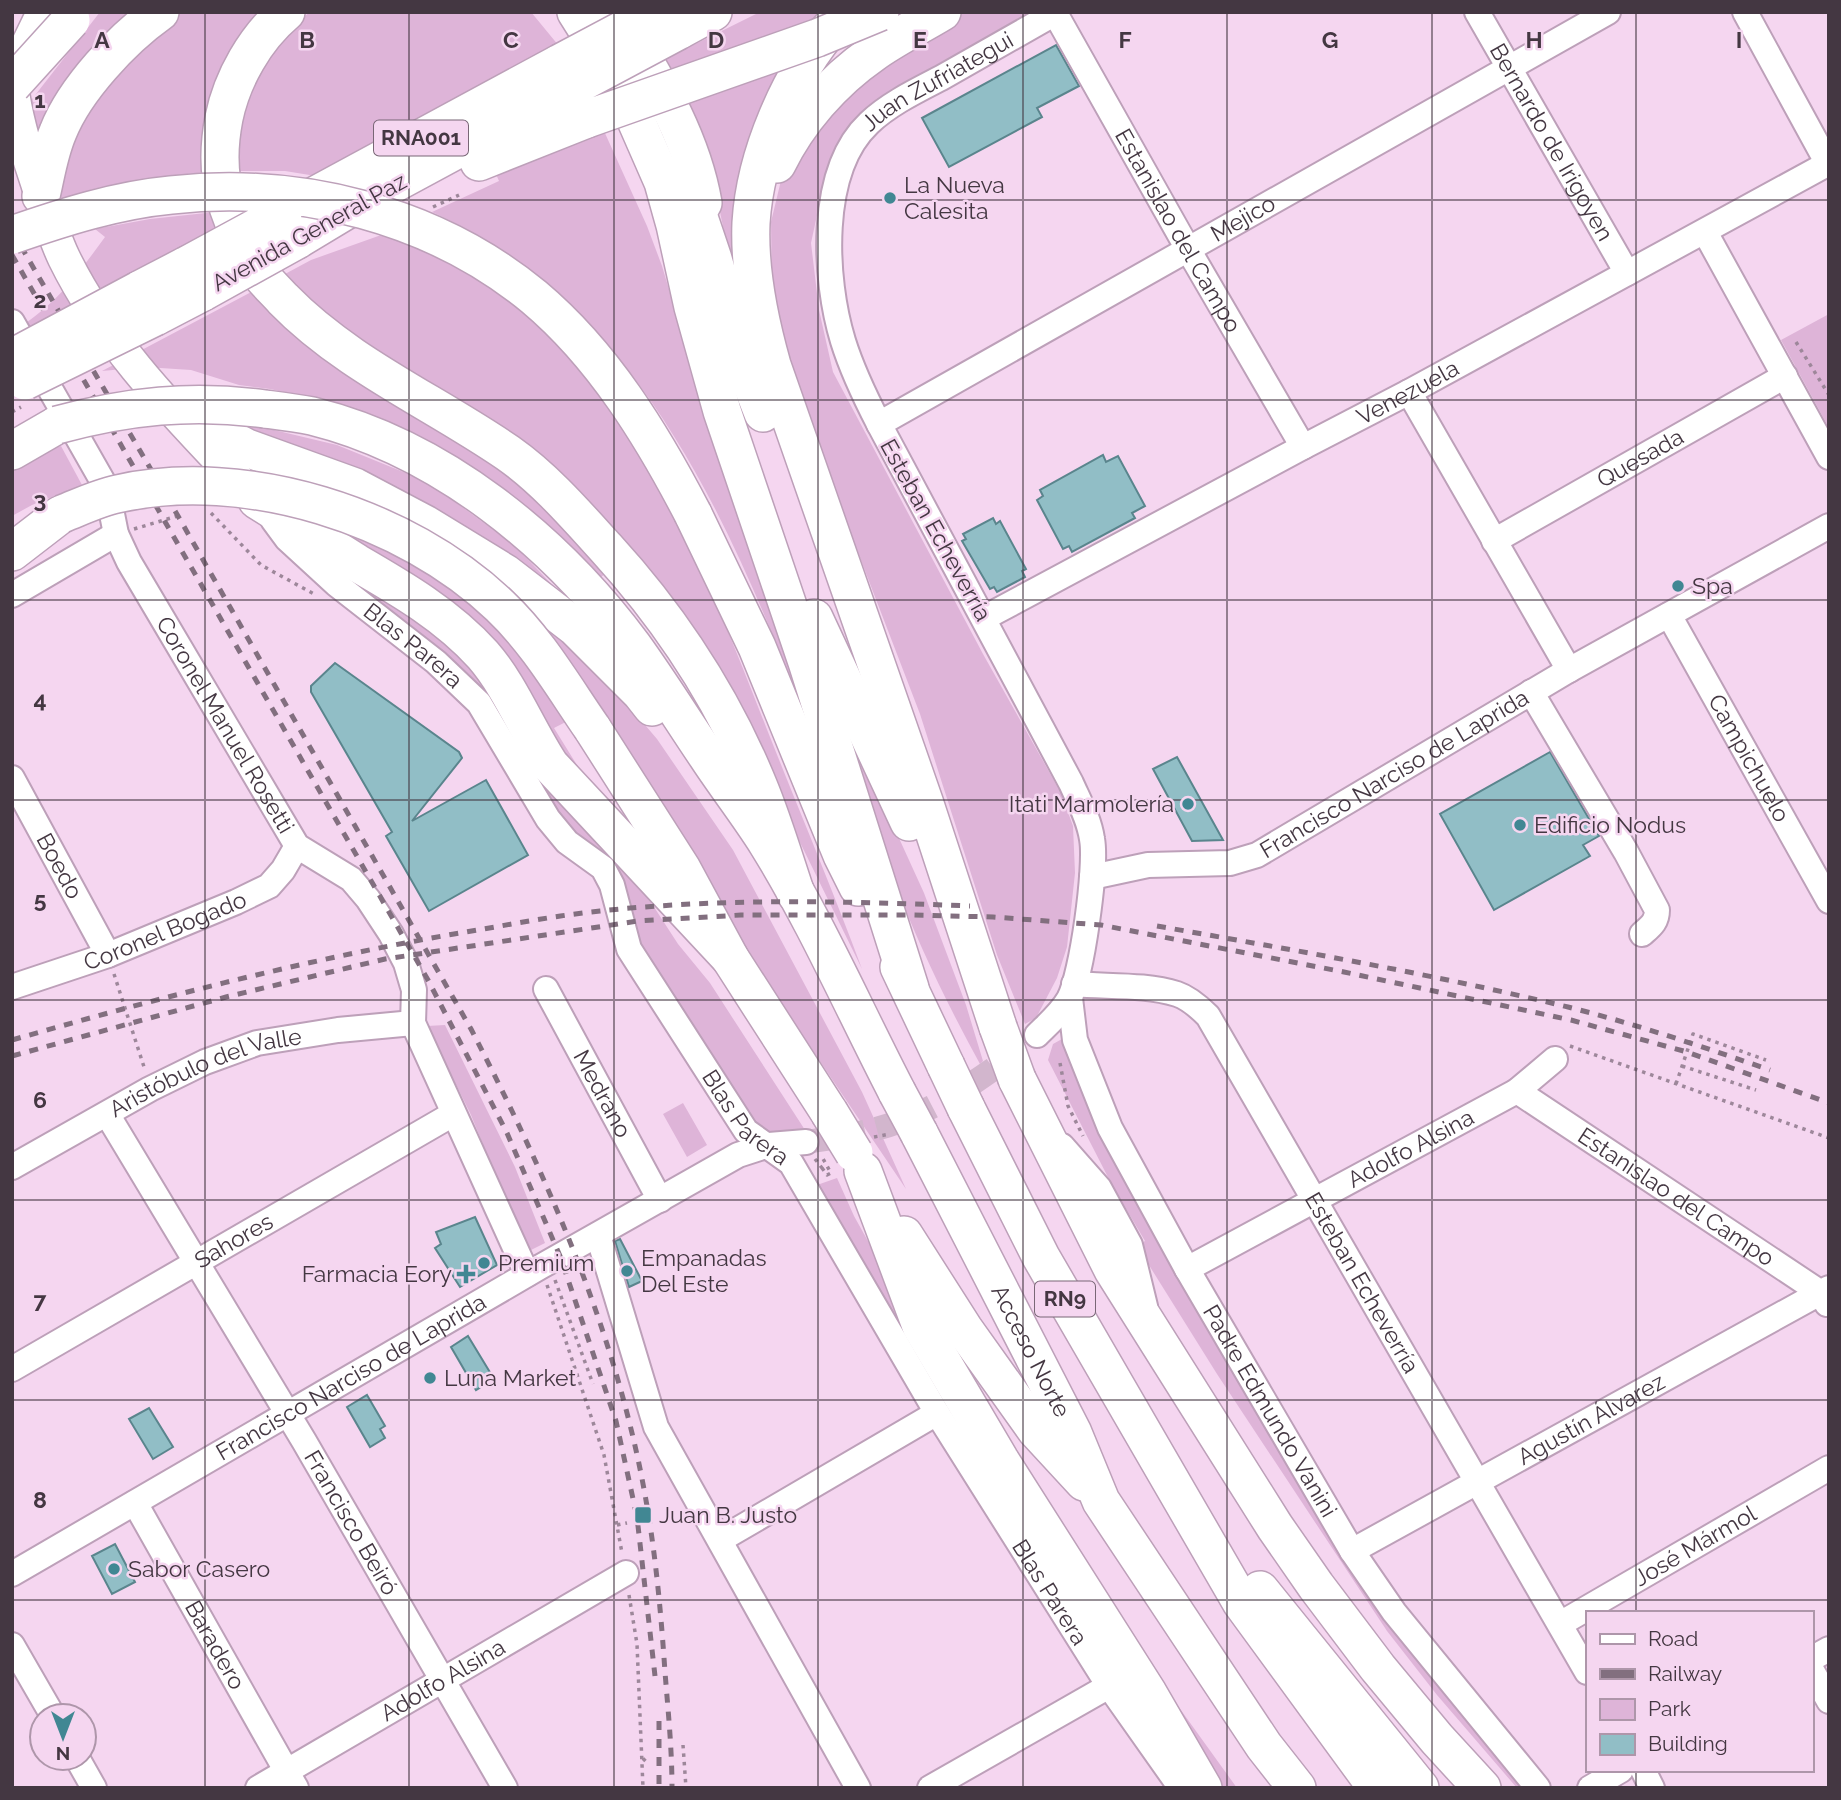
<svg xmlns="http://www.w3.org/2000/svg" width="1841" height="1800" font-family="Raleway,sans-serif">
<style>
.green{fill:#deb4d8}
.building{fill:#91bec6;stroke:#5a858d;stroke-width:2}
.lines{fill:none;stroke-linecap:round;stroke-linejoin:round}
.minor-tunnel{stroke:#d2b6cd;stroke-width:24;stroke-dasharray:24 12;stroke-linecap:butt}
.minor-casing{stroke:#bda0b9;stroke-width:28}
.major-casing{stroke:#bda0b9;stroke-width:35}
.highway-casing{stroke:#bda0b9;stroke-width:40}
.path{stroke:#9d879a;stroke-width:3.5;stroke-dasharray:3.5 5;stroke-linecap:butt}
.minor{stroke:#fff;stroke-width:24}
.major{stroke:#fff;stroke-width:32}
.highway{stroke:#fff;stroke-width:37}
.rail{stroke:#826f7f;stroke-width:5;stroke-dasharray:9 9;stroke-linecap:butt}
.highway-bridge-casing{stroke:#bda0b9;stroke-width:40;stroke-linecap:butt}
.highway-bridge{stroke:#fff;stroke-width:37}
.grid{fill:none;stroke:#443742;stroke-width:2;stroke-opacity:0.55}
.poi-dot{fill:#418793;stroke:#f5d6f0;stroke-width:2.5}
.labels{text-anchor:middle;stroke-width:5;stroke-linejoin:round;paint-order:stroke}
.shield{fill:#f5d6f0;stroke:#796776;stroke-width:2}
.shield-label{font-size:21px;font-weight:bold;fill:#443742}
.street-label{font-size:23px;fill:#443742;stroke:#f5d6f0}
.poi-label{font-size:23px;fill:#443742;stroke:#f5d6f0;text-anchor:start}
.grid-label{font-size:23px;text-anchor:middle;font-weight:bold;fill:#443742;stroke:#f5d6f0;stroke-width:5;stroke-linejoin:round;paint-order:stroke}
</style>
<rect width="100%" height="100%" fill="#f5d6f0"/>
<path class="green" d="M 100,12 L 143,12 L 40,147 L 29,103 Z
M 180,12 L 262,12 L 208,172 C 157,176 108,183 60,199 L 58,191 L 83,110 L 155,30 Z
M 310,12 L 531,12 L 559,46 L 328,178 L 285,171 L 235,171 C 234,145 239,117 247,92 C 255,67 289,27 310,12 Z
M 760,12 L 828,12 L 734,278 L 714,184 L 657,63 Z
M 958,12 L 1034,12 L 833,164 L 819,206 L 811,243 L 819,310 L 833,372 L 983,654 L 1061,793 L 1073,826 L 1075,873 L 1067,947 L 1057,978 L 1036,1018 L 1025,1024 L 997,955 L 920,714 L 786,365 L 772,302 L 771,222 L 783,172 L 840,88 Z
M 604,131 L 647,226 L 662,266 L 682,333 L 823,765 C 744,555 652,310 432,212 L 499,181 L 495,172 Z
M 215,212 L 221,233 L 28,329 L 12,332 C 56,305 75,278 105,237 L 95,229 L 150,219 Z
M 384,234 C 427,252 468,270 506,298 C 640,397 707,577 766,727 C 798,808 832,888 862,969 L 769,779 L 666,603 L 367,344 L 318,307 L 285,274 L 311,260 Z
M 257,289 L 499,466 L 569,531 L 606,573 L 600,578 L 516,498 L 487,476 L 383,420 L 319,400 L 270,389 L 239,385 L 191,370 L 145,367 L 102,371 Z
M 1829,314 L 1829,428 L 1781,340 Z
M 214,420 L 274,430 L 337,445 L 428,482 L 514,545 L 588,622 Z
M 61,446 L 82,485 L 32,505 L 12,516 L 12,464 Z
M 313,491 L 528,611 L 599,671 L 657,739 L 733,850 L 862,1092 L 906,1189 L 751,959 L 593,708 L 554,728 L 598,799 L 514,689 L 310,524 Z
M 330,566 L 411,614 L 446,642 L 475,670 L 528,764 L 571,814 L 643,890 L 678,944 L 710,983 L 805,1130 L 772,1141 L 754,1127 L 632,945 L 623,899 L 557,822 L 511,753 Z
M 836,700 L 924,893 L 966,1005 L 983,1061 L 980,1064 C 947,1004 918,943 893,879 C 871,821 855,760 836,700 Z
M 445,1025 L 515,1167 L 545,1243 L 527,1252 L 471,1115 L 427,1026 Z
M 1062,1039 L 1077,1082 L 1136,1200 L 1194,1302 L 1529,1788 L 1517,1788 L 1437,1695 L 1387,1631 L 1217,1374 L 1137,1246 L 1145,1241 L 1112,1185 L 1048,1060 L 1053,1044 Z
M 683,1103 L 707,1145 L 687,1157 L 663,1114 Z
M 837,1178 L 854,1216 L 1098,1654 L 817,1185 Z
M 1134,1645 L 1237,1788 L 1217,1788 Z"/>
<path class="building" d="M 1056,45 L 1079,86 L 1037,108 L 1042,117 L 949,167 L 922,118 Z
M 1103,455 L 1106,462 L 1118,456 L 1145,506 L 1132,513 L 1135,518 L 1072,552 L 1069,546 L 1063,549 L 1037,500 L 1043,496 L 1040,490 Z
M 993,518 L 996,524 L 1000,521 L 1026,569 L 1022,571 L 1025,577 L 997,592 L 994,587 L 990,589 L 962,541 L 966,539 L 963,534 Z
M 335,663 L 459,752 L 462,758 L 412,821 L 486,780 L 528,855 L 429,911 L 386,836 L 392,832 L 311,692 L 311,686 Z
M 1550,752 L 1599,836 L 1583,845 L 1590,856 L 1494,910 L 1440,814 Z
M 1177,757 L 1223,840 L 1192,841 L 1153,769 Z
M 475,1217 L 497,1265 L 460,1287 L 435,1248 L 441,1244 L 436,1232 Z
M 620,1239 L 642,1281 L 629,1287 L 615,1241 Z
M 468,1336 L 494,1379 L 476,1390 L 451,1347 Z
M 367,1395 L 385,1426 L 380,1429 L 385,1438 L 370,1447 L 347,1407 Z
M 149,1408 L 173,1447 L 153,1459 L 129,1419 Z
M 115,1544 L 135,1582 L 112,1594 L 92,1556 Z"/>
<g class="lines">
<path class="minor-tunnel" d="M 806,1142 C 840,1137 874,1132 906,1119 C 953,1099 998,1068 1037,1035"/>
<defs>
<g id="minor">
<path id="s1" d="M 1477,12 L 1627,273"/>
<path d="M 1745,12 L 1828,164"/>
<path id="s2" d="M 1055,13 L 1189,251 L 1303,447"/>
<path d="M 1705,232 L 1829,457"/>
<path id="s3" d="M 12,322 L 107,489 L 116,534 L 129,562 L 297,846 L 351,879 L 368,899 L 391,934 L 406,963 L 414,990 L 413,1023 L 527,1274"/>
<path d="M 1409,392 L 1569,670"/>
<path id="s4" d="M 879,424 L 1608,12"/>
<path id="s5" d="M 273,520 L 287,539 L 336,584 L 436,662 L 479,703 L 548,819 L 567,842 L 603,868 L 612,885 L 629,949 L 746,1131 L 791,1163 L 937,1413 L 1109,1686 L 1181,1788"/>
<path id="s6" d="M 1494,541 L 1785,376"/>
<path d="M 12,595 L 116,534"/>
<path id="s7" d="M 1669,615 L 1829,901"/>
<path id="s8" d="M 984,618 L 1303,447 L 1409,392 L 1829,163"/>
<path d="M 1531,692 L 1626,852 L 1657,910 C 1657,922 1651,926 1642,934"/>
<path id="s9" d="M 12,778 L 108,955"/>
<path id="s10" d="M 1092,877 L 1148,865 L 1230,863 L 1257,855 L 1569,670 L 1829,526"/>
<path id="s11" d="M 1074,984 C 1107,987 1145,984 1177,994 C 1189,998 1199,1007 1208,1016 L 1587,1672"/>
<path id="s12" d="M 12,987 L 108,955 L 236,902 L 269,886 L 283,870 L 297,846"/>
<path id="s13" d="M 546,989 L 660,1200"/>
<path id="s14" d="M 1070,998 L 1075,1040 L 1110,1128 L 1187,1269 L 1352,1551 L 1394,1612 L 1538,1788"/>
<path id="s15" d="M 1037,1035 C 1048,1024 1061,1013 1069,999 C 1082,975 1097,866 1092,839 C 1089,819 1079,801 1071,783 L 879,424 C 865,397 852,370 843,341 C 824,279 818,171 869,123 C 889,104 916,91 941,78 C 979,56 1018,34 1057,12"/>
<path id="s16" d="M 1517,1091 L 1821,1293 L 1827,1304"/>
<path id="s17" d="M 107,1114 L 304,1441 L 505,1788"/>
<path d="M 1062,1146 L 1099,1188 L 1130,1245 L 1145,1306"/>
<path id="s18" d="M 12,1167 L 150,1089 L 205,1062 L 257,1043 L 338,1030 L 413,1023"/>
<path d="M 598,1235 L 656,1427 L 858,1788"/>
<path id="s19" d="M 1187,1269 L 1517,1091 L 1555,1059"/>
<path id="s20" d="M 12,1369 L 453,1114"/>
<path id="s21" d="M 135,1503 L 296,1788"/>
<path d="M 720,1540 L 937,1413"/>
<path id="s22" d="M 1352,1551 L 1829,1288"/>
<path id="s23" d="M 12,1574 L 540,1267 L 738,1155 L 769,1145 L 806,1142"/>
<path id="s24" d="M 1560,1624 L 1829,1468"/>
<path d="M 12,1645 L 53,1716"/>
<path d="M 1811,1659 L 1829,1649"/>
<path d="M 1811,1669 L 1829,1701"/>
<path d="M 77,1758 L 94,1788"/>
<path d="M 1643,1770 L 1652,1788"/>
<path id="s25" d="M 258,1788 L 626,1573"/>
<path d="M 930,1788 L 1109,1686"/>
<path d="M 1590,1788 L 1621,1770"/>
</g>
<path id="major" d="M 12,85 C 16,119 26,151 37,183 C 45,208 53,235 64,258 C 110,352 186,424 256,499"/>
<g id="highway">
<path d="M 286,12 C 255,38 232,79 224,118 C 215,164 221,198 241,239 C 245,247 248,257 253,265 C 261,277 273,288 283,299 C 346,364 434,402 508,453 C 545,479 576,515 606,548 C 670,618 723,699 759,787 C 773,821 784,858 796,894"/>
<path d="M 576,12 L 617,77 L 663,182 L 675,225 L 693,307 L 722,411 L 807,662 L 910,988"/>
<path d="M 616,12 C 651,72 691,133 703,203"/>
<path d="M 835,23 C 790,73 755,155 751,223 C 749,271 759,319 772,365 L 925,804 L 998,1027"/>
<path d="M 678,31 L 713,12"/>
<path d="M 16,74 L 46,12"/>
<path d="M 479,162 L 587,119"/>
<path d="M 777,164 C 798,121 833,81 872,54 C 894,38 919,26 942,12"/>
<path d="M 686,179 L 713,259 L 740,354 L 763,413"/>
<path d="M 41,196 C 46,175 49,153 58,132 C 75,89 122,39 160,12"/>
<path d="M 290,209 L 560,63"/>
<path d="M 297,240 L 360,202 L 573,87"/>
<path d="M 139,290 L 187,265"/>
<path d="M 155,317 L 203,292"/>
<path d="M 169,406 L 247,448 L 355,487 L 425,524 L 505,573 L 575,627 L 641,693 L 652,707"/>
<path d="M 265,409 C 280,411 296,413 312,416 C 441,448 555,541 633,646 C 659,682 682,719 707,756 C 726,785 748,813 767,843 C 816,922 854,1009 897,1092"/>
<path d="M 12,451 L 57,425"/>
<path d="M 257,500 C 290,521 324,542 357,563 C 402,589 448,616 483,655 C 510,686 527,730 550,765 L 730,958"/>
<path d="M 693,514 L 757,647 L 842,855 L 858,887"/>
<path d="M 12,552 L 60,515"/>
<path d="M 814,618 L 909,822"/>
<path d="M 592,728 L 682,869 L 730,958 L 829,1112"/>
<path d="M 899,967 L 946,1066"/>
<path d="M 1017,1079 L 1113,1270 L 1275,1527 L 1316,1586 L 1378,1668 L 1437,1739 L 1482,1788"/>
<path d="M 966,1108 L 1041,1257 L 1241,1602 L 1377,1788"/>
<path id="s26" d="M 919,1133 L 1073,1433 L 1101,1501 L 1264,1746 L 1297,1788"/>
<path d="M 863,1171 L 921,1326 L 1000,1460 L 1148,1693 L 1203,1788"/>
<path d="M 904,1235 L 964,1329 L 1036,1430 L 1084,1482"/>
<path d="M 1260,1590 L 1420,1788"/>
</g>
</defs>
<use href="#minor" class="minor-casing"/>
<use href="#major" class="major-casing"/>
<use href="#highway" class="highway-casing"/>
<path class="path" d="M 433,207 L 459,195
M 1796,342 L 1829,395
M 12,412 L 21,407
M 211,513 L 261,565 L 314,594
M 134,529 L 181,515
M 114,974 L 145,1070
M 1570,1046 L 1829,1138
M 1060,1063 L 1068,1106 L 1083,1136
M 1682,1066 L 1756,1090
M 1676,1084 L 1693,1034 L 1766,1060
M 874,1137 L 890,1134
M 815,1159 L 822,1168 L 817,1170
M 822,1168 L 827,1175 L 831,1173 L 822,1157
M 555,1280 L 593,1384
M 547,1285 L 604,1455 L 622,1553
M 617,1525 L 627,1523
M 629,1595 L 637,1644 L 643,1788
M 683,1745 L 686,1788
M 643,1761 L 649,1755"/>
<use href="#minor" class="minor"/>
<use href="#major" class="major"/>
<use href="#highway" class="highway"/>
<path class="rail" d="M 12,231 L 178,516 L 471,1029 C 535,1153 595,1285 629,1421 C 651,1507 659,1584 665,1672 C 668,1710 672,1749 672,1788
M 12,255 L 428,980 L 507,1133 L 560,1256 L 616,1421 L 637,1517 L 655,1676
M 1157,926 C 1294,950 1432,974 1568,1007 C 1636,1024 1703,1047 1770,1070
M 12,1040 C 158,998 304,960 454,934 C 503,926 551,916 600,911 C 722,898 847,901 970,906
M 12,1056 L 226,997 L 385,959 L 638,921 L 741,915 L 913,915 L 993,917 L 1101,925 L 1344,972 L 1571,1020 L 1687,1052 L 1829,1103
M 659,1721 L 659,1788"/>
<defs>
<path id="highway-bridge" d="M 560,63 L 656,12
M 12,85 L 71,20
M 573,87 L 678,31
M 587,119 L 817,38 L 880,12
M 12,235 C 64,217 117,200 171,195 C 300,181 433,214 534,297 C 603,355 652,435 693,514
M 187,265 L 283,213
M 203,292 L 297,240
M 12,358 L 139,290
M 25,381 L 155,317
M 57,425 C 127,406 192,399 265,409
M 62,514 C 80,507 98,498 117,494 C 245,465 406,516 500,606 C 537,641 563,686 592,728
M 998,1027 L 1017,1079
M 946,1066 L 966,1108
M 897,1092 L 919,1133
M 829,1112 L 854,1153"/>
</defs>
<use href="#highway-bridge" class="highway-bridge-casing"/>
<use href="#highway-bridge" class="highway-bridge"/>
</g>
<path class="grid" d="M 205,12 L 205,1788M 409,12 L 409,1788M 614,12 L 614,1788M 818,12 L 818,1788M 1023,12 L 1023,1788M 1227,12 L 1227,1788M 1432,12 L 1432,1788M 1636,12 L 1636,1613M 12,200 L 1829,200M 12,400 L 1829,400M 12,600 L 1829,600M 12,800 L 1829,800M 12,1000 L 1829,1000M 12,1200 L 1829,1200M 12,1400 L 1829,1400M 12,1600 L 1829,1600M 1636,1770 L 1636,1788"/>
<g class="poi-dot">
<circle cx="890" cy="198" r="7"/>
<circle cx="1678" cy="586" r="7"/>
<circle cx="1188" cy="804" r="7"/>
<circle cx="1520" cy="825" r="7"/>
<circle cx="484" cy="1263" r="7"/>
<circle cx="627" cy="1271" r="7"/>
<path d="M462.5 1263.5h7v7h7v7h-7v7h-7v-7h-7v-7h7z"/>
<circle cx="430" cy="1378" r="7"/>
<rect x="634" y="1506" width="18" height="18" rx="3.5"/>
<circle cx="114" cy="1569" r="7"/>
</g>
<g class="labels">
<g class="shield">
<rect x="374" y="120.5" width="94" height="35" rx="5"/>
<rect x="1035" y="1281.5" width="60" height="35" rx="5"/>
</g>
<g class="shield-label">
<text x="421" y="145">RNA001</text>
<text x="1065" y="1306">RN9</text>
</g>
<g class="street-label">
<text dy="8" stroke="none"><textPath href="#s15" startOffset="1078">Juan Zufriategui</textPath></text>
<text dy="8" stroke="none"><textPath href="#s1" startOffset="150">Bernardo de Irigoyen</textPath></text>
<text dy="8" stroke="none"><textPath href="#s4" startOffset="418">Mejico</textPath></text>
<text dy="8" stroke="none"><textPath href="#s2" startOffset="250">Estanislao del Campo</textPath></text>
<text transform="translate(309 232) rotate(-29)" y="8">Avenida General Paz</text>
<text dy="8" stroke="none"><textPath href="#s8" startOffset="480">Venezuela</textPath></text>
<text dy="8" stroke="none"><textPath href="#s6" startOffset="168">Quesada</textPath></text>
<text transform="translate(936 530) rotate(61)" y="8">Esteban Echeverría</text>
<text dy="8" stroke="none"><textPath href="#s5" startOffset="189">Blas Parera</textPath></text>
<text dy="8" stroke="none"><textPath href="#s3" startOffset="458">Coronel Manuel Rosetti</textPath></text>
<text dy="8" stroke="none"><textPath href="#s7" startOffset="164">Campichuelo</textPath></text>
<text dy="8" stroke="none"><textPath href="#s10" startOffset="327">Francisco Narciso de Laprida</textPath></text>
<text dy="8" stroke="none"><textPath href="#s9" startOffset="100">Boedo</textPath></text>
<text dy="8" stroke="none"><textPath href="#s12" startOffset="163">Coronel Bogado</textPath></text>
<text dy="8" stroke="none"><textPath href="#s18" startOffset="217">Aristóbulo del Valle</textPath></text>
<text dy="8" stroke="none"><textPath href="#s13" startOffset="119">Medrano</textPath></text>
<text dy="8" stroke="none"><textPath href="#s5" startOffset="777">Blas Parera</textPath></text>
<text dy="8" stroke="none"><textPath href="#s19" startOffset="254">Adolfo Alsina</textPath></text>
<text dy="8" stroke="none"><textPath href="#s16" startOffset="191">Estanislao del Campo</textPath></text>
<text dy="8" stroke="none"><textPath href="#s20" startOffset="256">Sahores</textPath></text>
<text dy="8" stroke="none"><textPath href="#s11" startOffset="450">Esteban Echeverría</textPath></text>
<text dy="8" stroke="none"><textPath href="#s26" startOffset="245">Acceso Norte</textPath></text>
<text dy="8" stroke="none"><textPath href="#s23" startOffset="392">Francisco Narciso de Laprida</textPath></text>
<text dy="8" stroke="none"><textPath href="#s14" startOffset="462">Padre Edmundo Vanini</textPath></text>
<text dy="8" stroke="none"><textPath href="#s22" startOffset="273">Agustín Álvarez</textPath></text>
<text dy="8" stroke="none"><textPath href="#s17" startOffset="476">Francisco Beiró</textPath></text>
<text dy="8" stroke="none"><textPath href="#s24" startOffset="156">José Mármol</textPath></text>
<text dy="8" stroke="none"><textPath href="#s5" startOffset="1344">Blas Parera</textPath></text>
<text dy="8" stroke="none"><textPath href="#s21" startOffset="163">Baradero</textPath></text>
<text dy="8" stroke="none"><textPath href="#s25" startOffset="214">Adolfo Alsina</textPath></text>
</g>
<g class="poi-label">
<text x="904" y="193">La Nueva<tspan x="904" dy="26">Calesita</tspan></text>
<text x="1692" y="594">Spa</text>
<text x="1174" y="812" text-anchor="end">Itati Marmolería</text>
<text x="1534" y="833">Edificio Nodus</text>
<text x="641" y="1266">Empanadas<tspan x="641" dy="26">Del Este</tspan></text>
<text x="498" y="1271">Premium</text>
<text x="452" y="1282" text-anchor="end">Farmacia Eory</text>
<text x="444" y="1386">Luna Market</text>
<text x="659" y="1523">Juan B. Justo</text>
<text x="128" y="1577">Sabor Casero</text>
</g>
</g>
<g class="grid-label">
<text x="102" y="48">A</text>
<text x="307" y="48">B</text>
<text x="511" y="48">C</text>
<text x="716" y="48">D</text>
<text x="920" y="48">E</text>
<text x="1125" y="48">F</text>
<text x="1330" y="48">G</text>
<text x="1534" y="48">H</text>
<text x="1739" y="48">I</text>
<text x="40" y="108">1</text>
<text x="40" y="308">2</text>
<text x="40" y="508">3</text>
<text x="40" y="708">4</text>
<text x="40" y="908">5</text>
<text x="40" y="1108">6</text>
<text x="40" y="1308">7</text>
<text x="40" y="1508">8</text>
</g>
<rect width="1841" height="1800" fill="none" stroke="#443742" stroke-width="28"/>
<rect x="1586" y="1611" width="228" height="161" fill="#f5d6f0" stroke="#ae96aa" stroke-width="2"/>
<rect x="1600" y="1634" width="35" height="10" fill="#ffffff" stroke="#ae96aa" stroke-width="2"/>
<text x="1648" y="1646" font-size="21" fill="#443742">Road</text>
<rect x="1600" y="1669" width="35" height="10" fill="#826f7f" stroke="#ae96aa" stroke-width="2"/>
<text x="1648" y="1681" font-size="21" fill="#443742">Railway</text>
<rect x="1600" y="1699" width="35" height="21" fill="#deb4d8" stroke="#ae96aa" stroke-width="2"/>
<text x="1648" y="1716" font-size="21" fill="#443742">Park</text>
<rect x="1600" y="1734" width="35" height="21" fill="#91bec6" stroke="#ae96aa" stroke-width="2"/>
<text x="1648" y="1751" font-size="21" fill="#443742">Building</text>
<g transform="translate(63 1737) rotate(180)"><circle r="33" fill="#f5d6f0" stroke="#ae96aa" stroke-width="2"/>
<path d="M0-5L12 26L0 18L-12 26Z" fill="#418793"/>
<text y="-10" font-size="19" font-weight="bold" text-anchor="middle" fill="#443742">N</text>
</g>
</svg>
